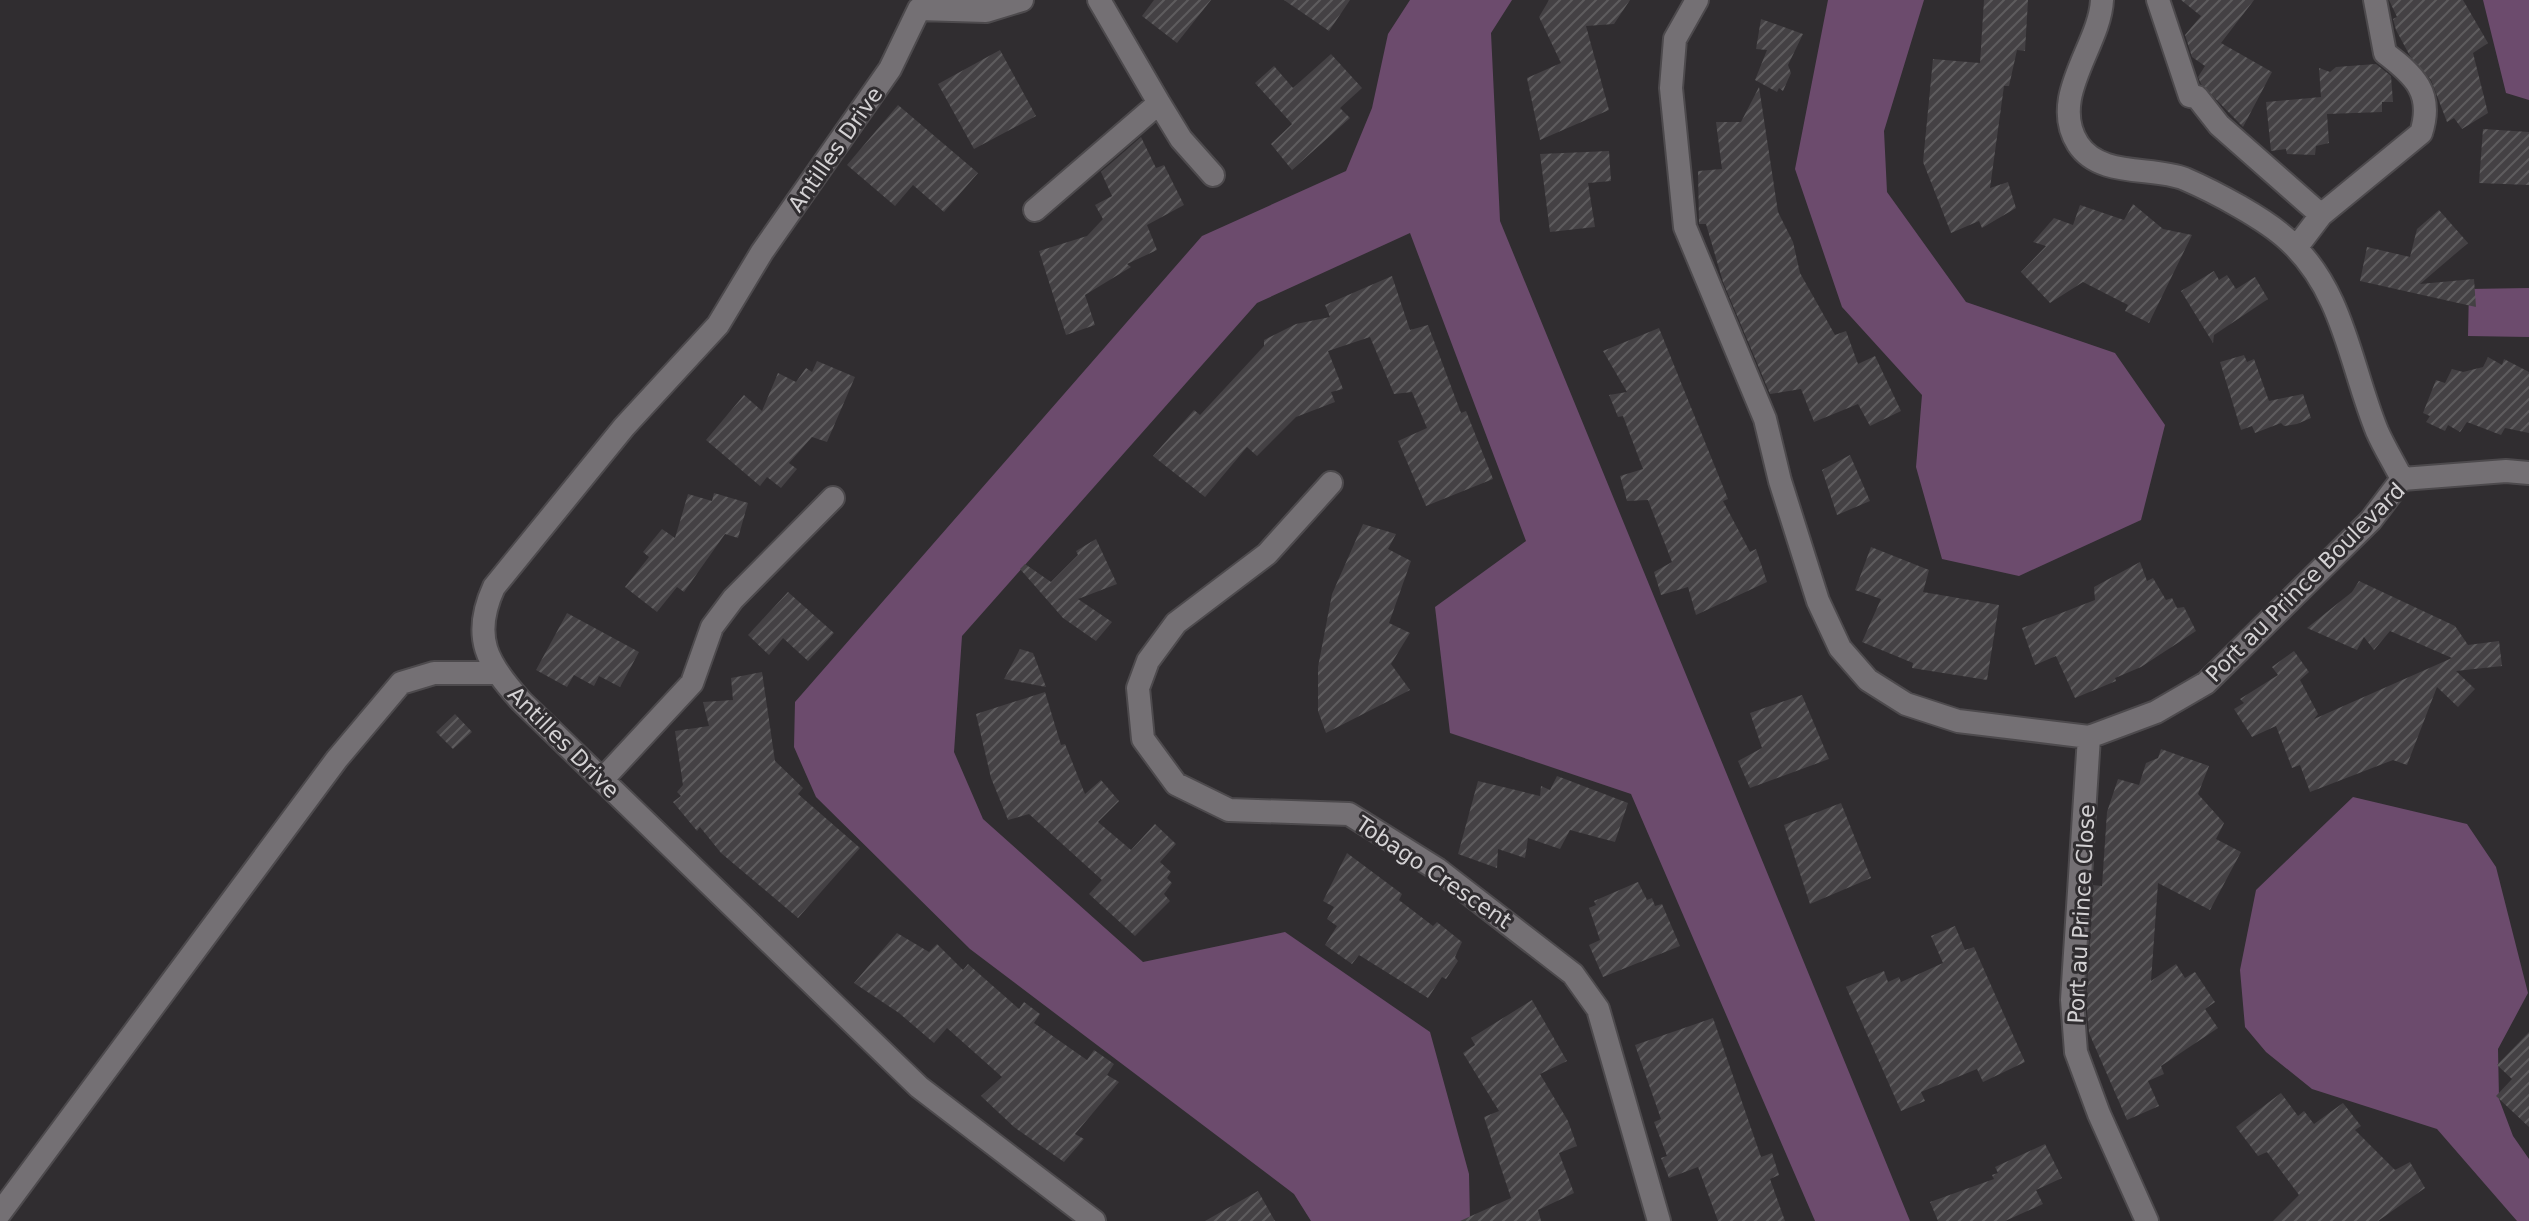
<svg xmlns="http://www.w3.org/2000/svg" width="2529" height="1221" font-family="'DejaVu Sans',sans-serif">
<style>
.water{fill:#6c4b6d}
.building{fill:url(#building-hatch)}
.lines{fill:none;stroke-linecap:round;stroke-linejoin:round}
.street-casing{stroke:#4d4a4d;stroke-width:26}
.street{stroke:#747074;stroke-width:22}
.labels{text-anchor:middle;stroke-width:6;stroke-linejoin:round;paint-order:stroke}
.street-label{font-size:22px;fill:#d4d2d4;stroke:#302d30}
</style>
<defs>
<pattern id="building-hatch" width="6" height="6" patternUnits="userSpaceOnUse" patternTransform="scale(2)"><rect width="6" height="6" fill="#444144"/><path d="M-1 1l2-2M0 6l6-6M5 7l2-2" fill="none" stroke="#5e5c5e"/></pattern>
</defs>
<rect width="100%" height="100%" fill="#302d30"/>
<path class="water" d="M 1410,0 L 1512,0 L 1491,33 L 1500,221 L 1910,1221 L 1815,1221 L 1631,794 L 1450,733 L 1435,607 L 1526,541 L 1410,233 L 1257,303 L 962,636 L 954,752 L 983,819 L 1143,962 L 1285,932 L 1430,1032 L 1469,1174 L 1470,1221 L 1311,1221 L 1294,1194 L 970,949 L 816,797 L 794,747 L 795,702 L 1202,236 L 1346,171 L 1372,108 L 1388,34 Z
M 1828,0 L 1924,0 L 1884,131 L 1887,192 L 1966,302 L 2115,353 L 2165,425 L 2141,520 L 2019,576 L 1942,559 L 1916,467 L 1922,395 L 1842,307 L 1795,169 Z
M 2483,0 L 2529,0 L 2529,100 L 2506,93 Z
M 2529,288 L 2529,337 L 2468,336 L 2469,289 Z
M 2353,797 L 2467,824 L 2496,867 L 2528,993 L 2498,1049 L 2499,1099 L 2513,1136 L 2529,1159 L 2529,1221 L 2517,1221 L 2437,1129 L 2312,1089 L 2266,1052 L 2245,1027 L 2240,970 L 2256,890 Z"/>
<path class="building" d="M 1154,0 L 1211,0 L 1177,43 L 1142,16 Z
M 1284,0 L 1350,0 L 1329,31 Z
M 1549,0 L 1630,0 L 1614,24 L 1586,26 L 1609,110 L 1540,140 L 1527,78 L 1561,63 L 1539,17 Z
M 1984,0 L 2028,0 L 2025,51 L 2017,50 L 2009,86 L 2004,86 L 1990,188 L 2008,182 L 2016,208 L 1982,228 L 1979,221 L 1951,233 L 1923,162 L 1933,59 L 1980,63 Z
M 2181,0 L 2254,0 L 2221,43 L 2272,72 L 2243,127 L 2201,84 L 2198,77 L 2205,66 L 2192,57 L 2185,35 L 2201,16 Z
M 2389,0 L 2463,0 L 2488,43 L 2473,53 L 2488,113 L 2462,129 L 2454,118 L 2447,122 L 2431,80 L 2410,56 L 2396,30 L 2393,19 L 2397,17 Z
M 1761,19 L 1803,34 L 1788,65 L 1791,73 L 1783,91 L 1779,88 L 1777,92 L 1755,80 L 1767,50 L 1756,49 Z
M 1000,50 L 1036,116 L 974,149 L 938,84 Z
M 1331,54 L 1362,88 L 1340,108 L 1350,118 L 1292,170 L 1271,144 L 1292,124 L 1255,83 L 1274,66 L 1293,88 Z
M 2376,64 L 2391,76 L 2393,102 L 2382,102 L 2382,112 L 2327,114 L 2329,143 L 2316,146 L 2315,155 L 2287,154 L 2286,149 L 2271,151 L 2266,102 L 2321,97 L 2319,68 L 2330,72 L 2336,67 Z
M 1759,87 L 1778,212 L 1793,242 L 1800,273 L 1835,335 L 1846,331 L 1858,364 L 1875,356 L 1901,411 L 1870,426 L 1858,404 L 1814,422 L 1801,389 L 1770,394 L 1723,282 L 1706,224 L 1699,224 L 1698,171 L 1722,169 L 1716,122 L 1741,122 Z
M 898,105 L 978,173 L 944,212 L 913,185 L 895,206 L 847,165 Z
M 2483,129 L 2529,132 L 2529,185 L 2479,183 Z
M 1141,137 L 1156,168 L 1164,165 L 1184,205 L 1147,225 L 1157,250 L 1127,264 L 1131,267 L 1085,295 L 1095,325 L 1066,335 L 1039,251 L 1087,236 L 1103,219 L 1095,205 L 1112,196 L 1101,172 Z
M 1609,151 L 1611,181 L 1588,183 L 1595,227 L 1550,232 L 1540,154 Z
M 2133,204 L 2163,229 L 2192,235 L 2149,323 L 2125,311 L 2128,305 L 2083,282 L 2050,303 L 2021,272 L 2046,246 L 2033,242 L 2054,218 L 2073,225 L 2080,205 L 2124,220 Z
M 2439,210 L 2468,243 L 2420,284 L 2474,279 L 2476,307 L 2360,281 L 2367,247 L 2410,257 L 2417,229 Z
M 2214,271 L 2219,280 L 2227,275 L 2236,289 L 2255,277 L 2268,299 L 2214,335 L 2213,343 L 2181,291 Z
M 1392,276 L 1410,330 L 1428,325 L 1461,413 L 1466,411 L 1493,479 L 1426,506 L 1398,441 L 1427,428 L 1412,392 L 1394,394 L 1370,337 L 1328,351 L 1343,389 L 1331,392 L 1335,402 L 1296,417 L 1257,456 L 1247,447 L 1205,497 L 1153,456 L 1194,410 L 1200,415 L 1264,346 L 1264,340 L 1296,324 L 1330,317 L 1325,305 Z
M 1659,328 L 1728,499 L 1723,501 L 1750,552 L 1756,549 L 1767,582 L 1696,615 L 1688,587 L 1661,595 L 1654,572 L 1672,562 L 1648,500 L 1627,501 L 1620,476 L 1643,469 L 1623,416 L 1618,417 L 1609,395 L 1627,392 L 1603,351 Z
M 2244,355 L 2247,362 L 2254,359 L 2269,401 L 2303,394 L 2311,418 L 2297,424 L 2284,426 L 2281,423 L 2255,433 L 2252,426 L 2241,430 L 2220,362 Z
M 2488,357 L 2502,365 L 2504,359 L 2529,372 L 2529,433 L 2505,428 L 2501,435 L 2467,422 L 2460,432 L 2448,425 L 2445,431 L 2426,422 L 2430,416 L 2423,413 L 2436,380 L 2445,383 L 2452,369 L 2463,372 L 2483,367 Z
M 817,361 L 855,377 L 827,442 L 812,437 L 789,463 L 797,469 L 781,488 L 767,477 L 760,486 L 706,440 L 744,395 L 762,411 L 778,373 L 796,382 L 806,368 L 812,372 Z
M 1850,455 L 1870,501 L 1837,515 L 1822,470 Z
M 714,493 L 748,503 L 738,538 L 725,534 L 684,592 L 677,587 L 657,612 L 625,587 L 649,557 L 643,552 L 662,529 L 675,538 L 688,494 L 712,501 Z
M 1363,524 L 1396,534 L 1388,549 L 1411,561 L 1389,623 L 1410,633 L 1391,664 L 1410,690 L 1326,733 L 1318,711 L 1318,667 L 1332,594 Z
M 1096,539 L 1117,584 L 1078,599 L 1112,622 L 1096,641 L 1063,618 L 1020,569 L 1025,564 L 1051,582 L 1078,555 L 1076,551 Z
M 1871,547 L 1929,570 L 1923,592 L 1999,605 L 1987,680 L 1912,668 L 1913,663 L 1862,642 L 1881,599 L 1855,590 Z
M 2140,562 L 2147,581 L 2153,578 L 2166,600 L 2172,598 L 2177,608 L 2184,607 L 2196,631 L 2141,667 L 2115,678 L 2116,681 L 2075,698 L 2056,656 L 2035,665 L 2022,628 L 2095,600 L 2094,587 Z
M 2359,581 L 2455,626 L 2468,645 L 2499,641 L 2502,666 L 2456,671 L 2475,689 L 2458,707 L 2437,687 L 2407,765 L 2393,760 L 2310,792 L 2300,765 L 2292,768 L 2276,726 L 2252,737 L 2234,709 L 2244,703 L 2240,699 L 2278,675 L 2272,667 L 2294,651 L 2309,672 L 2300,680 L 2318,714 L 2314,719 L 2452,658 L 2390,631 L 2374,650 L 2364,637 L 2357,650 L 2307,628 L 2352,592 Z
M 788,592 L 834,633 L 808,661 L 783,638 L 769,655 L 748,635 Z
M 567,613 L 639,652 L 620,687 L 599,676 L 594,686 L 574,675 L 567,687 L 536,670 Z
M 1020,649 L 1033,653 L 1046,687 L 1004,679 Z
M 762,672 L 775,761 L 803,788 L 798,794 L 860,848 L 798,918 L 721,853 L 700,827 L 697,831 L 673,802 L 681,796 L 677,792 L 683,785 L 675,731 L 709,726 L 703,702 L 733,700 L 731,678 Z
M 1045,692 L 1061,745 L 1065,744 L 1085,794 L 1101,780 L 1119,801 L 1098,822 L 1131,850 L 1155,824 L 1176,844 L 1160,862 L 1171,872 L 1167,878 L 1172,883 L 1164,894 L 1170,901 L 1135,936 L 1089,894 L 1102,880 L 1029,814 L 1008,820 L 991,778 L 976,714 Z
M 1802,695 L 1829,759 L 1750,788 L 1738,761 L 1762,748 L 1750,713 Z
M 455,714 L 472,732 L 453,749 L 436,732 Z
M 2161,749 L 2209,766 L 2198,794 L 2224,823 L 2216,839 L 2241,852 L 2210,910 L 2158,883 L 2151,981 L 2176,964 L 2185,978 L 2195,972 L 2215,1002 L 2205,1009 L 2218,1028 L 2161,1066 L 2164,1074 L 2148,1081 L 2159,1106 L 2127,1120 L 2089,1033 L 2086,1000 L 2093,885 L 2102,886 L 2107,812 L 2118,779 L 2139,785 L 2146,763 L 2158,758 Z
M 1557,776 L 1628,803 L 1615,842 L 1570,830 L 1560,849 L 1528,838 L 1525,858 L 1498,849 L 1497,868 L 1458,854 L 1478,781 L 1540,796 L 1541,786 L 1550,790 Z
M 1841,803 L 1871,878 L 1810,904 L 1784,825 Z
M 1347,853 L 1402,894 L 1399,900 L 1433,926 L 1437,922 L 1462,942 L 1455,957 L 1458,961 L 1446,979 L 1442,977 L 1428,998 L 1359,955 L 1352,964 L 1325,945 L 1337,926 L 1327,919 L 1334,907 L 1323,901 Z
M 1638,882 L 1647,900 L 1652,898 L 1655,906 L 1662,904 L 1680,946 L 1603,977 L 1589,945 L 1600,940 L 1589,908 L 1596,905 L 1594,901 Z
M 1955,926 L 1965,950 L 1974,947 L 2025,1062 L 1983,1082 L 1977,1069 L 1921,1092 L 1925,1101 L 1901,1111 L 1846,987 L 1884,971 L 1888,982 L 1899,977 L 1901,982 L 1943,963 L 1931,936 Z
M 897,933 L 929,952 L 937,944 L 963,970 L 968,964 L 1019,1009 L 1024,1002 L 1040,1014 L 1034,1023 L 1087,1060 L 1094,1050 L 1114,1064 L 1107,1075 L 1119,1082 L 1075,1134 L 1084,1139 L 1064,1162 L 1014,1127 L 981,1096 L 1002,1077 L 947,1028 L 934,1043 L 899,1013 L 854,983 Z
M 1532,1000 L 1567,1061 L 1540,1074 L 1568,1121 L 1577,1146 L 1559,1153 L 1574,1193 L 1538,1210 L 1541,1221 L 1460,1221 L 1511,1198 L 1484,1117 L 1499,1111 L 1463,1053 L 1475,1045 L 1471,1038 Z
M 1713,1018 L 1761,1157 L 1772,1153 L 1779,1175 L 1770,1179 L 1785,1221 L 1718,1221 L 1698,1167 L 1669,1178 L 1661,1158 L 1667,1156 L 1654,1122 L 1661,1119 L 1635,1045 Z
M 2529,1032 L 2529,1127 L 2496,1096 L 2512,1079 L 2497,1065 Z
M 2281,1093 L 2298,1116 L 2304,1111 L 2314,1124 L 2343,1103 L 2361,1126 L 2355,1130 L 2395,1170 L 2410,1162 L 2425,1188 L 2378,1221 L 2273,1221 L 2299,1195 L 2267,1152 L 2258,1156 L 2236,1127 Z
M 2045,1144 L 2062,1178 L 2036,1190 L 2043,1204 L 2005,1221 L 1938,1221 L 1930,1202 L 1994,1179 L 1992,1175 L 1998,1173 L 1995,1167 Z
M 1258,1191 L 1275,1221 L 1205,1221 Z"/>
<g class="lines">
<defs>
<path id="street" d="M 1697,0 L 1675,39 L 1671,88 L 1685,227 L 1765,419 L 1780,481 L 1818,601 L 1840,648 L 1868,680 L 1906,704 L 1958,721 L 2089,737 L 2156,712 L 2206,683 L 2371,520 L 2402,479 L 2506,471 L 2529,473
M 2102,0 C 2100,46 2048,97 2078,144 C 2100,178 2153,166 2185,179 C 2215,192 2266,219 2289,241 C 2344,292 2350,365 2377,431 C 2384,447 2394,463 2402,479
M 2158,0 L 2190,96 L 2197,97 L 2219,125 L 2321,215
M 919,9 L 890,69 L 762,252 L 718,325 L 624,427 L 494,587 C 471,637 487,664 522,702 L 919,1087 L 1094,1221
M 919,9 L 986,11 L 1022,0
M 1159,103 L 1181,139 L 1213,175
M 1035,210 L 1159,103 L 1099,0
M 2296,248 L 2321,215 L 2421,133 C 2434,93 2414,75 2385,53 L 2375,0
M 1331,483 L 1267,554 L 1176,623 L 1148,661 L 1138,688 L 1143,739 L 1176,784 L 1229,810 L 1349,814 L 1437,869 L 1573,974 L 1598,1009 L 1659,1221
M 2089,737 L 2072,1000 L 2076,1052 L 2099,1114 L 2147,1221
M 602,780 L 692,683 L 712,627 L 733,599 L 833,498
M 0,1213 L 337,759 L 401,683 L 434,673 L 495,673"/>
</defs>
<use href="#street" class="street-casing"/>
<use href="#street" class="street"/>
</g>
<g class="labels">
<g class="street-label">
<text transform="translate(835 149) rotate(-55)" y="8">Antilles Drive</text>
<text transform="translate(2305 582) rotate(-45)" y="8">Port au Prince Boulevard</text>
<text transform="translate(564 742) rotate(45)" y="8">Antilles Drive</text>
<text transform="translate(1434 872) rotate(34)" y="8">Tobago Crescent</text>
<text transform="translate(2081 914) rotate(-87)" y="8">Port au Prince Close</text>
</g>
</g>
</svg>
